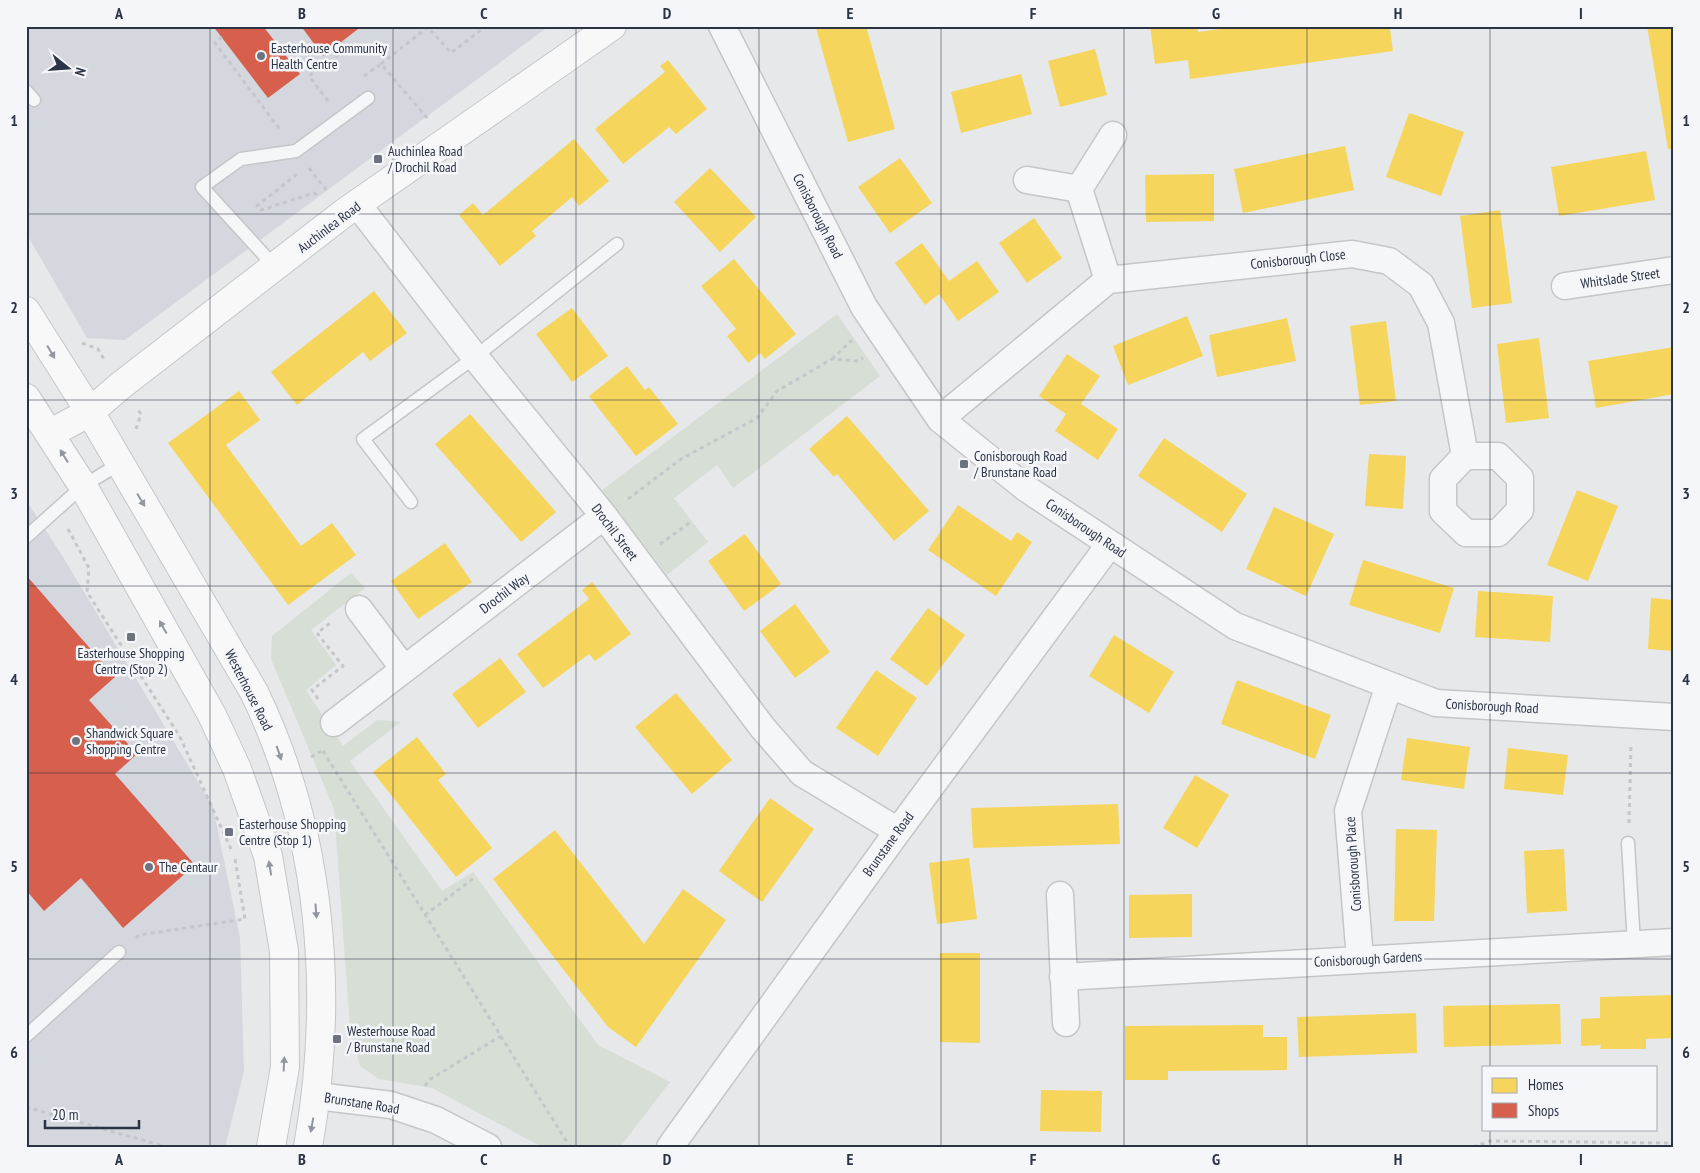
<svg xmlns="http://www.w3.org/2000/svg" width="1700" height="1173" font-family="'PT Sans Narrow',sans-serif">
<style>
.built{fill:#d4d7dd}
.green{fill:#d6ded6}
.homes{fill:#f6d55c}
.shops{fill:#d6604d}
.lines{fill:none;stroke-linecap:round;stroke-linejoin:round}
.lane-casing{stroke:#c4c6c8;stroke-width:15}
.street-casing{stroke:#c4c6c8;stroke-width:29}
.secondary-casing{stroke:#c4c6c8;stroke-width:30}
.path{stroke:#c5c6ca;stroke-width:3;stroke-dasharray:4 4;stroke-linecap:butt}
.lane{stroke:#f5f6f7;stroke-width:12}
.street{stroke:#f5f6f7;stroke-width:26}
.secondary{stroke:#f8f8f8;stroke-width:28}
.oneway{fill:#92969e}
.grid{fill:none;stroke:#2b3445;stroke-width:1;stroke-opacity:0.55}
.poi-dot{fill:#6c737f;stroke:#f4f6f9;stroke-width:2}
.labels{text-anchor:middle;stroke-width:5;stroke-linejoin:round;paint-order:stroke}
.poi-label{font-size:14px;fill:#2b3445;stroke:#f4f6f9;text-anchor:start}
.street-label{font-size:14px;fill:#2b3445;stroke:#f4f6f9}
.neatline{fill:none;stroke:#2b3445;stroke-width:2}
.grid-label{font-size:16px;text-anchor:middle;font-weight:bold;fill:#2b3445}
</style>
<rect width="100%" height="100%" fill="#e6e8ea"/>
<path class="built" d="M 26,26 L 549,26 L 125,340 L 87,338 L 26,233 Z
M 26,500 L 63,557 L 213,807 L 240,938 L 244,1071 L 225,1147 L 26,1147 Z"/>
<path class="green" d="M 837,314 L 880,376 L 733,488 L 717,465 L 674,498 L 708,542 L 667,575 L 602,490 Z
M 351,573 L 365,588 L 311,630 L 336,665 L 306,690 L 343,746 L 377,720 L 401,722 L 350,761 L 442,891 L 473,872 L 598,1045 L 670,1082 L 620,1147 L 542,1147 L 432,1088 L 379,1079 L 360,1066 L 350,1027 L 334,809 L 271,659 L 272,636 Z"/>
<path class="homes" d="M 822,26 L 866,26 L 895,129 L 848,142 L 816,28 Z
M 1150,26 L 1197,26 L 1198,32 L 1241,26 L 1404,27 L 1390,29 L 1393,51 L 1190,79 L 1188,60 L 1155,64 Z
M 1647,26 L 1674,26 L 1674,148 L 1668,149 Z
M 1095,49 L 1107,95 L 1060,107 L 1048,61 Z
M 668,60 L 707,109 L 676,134 L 669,127 L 623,164 L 595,129 L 665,72 L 660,66 Z
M 1021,74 L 1032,114 L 961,133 L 951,92 Z
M 1409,113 L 1464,132 L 1441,196 L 1386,177 Z
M 574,139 L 609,181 L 579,206 L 572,197 L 532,231 L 536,236 L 500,266 L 459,215 L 473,203 L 483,215 Z
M 1345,146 L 1354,190 L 1243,213 L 1234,169 Z
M 1646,151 L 1655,200 L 1559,216 L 1551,167 Z
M 900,158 L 932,203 L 890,233 L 858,187 Z
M 710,168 L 756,217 L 720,252 L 674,202 Z
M 1214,174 L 1214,221 L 1146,222 L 1145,175 Z
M 1500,210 L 1512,303 L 1472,308 L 1460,216 Z
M 1034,218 L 1062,258 L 1027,283 L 999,243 Z
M 922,243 L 949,281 L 977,261 L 999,292 L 958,321 L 939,294 L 925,305 L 895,263 Z
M 734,259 L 796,334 L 765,359 L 760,353 L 748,363 L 727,336 L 736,329 L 701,286 Z
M 374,291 L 407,333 L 370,361 L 363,352 L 297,405 L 271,372 Z
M 572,308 L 608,356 L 572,382 L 536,334 Z
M 1187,316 L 1203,356 L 1128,385 L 1113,346 Z
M 1287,318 L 1296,361 L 1217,377 L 1209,335 Z
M 1386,321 L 1396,401 L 1360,405 L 1350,326 Z
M 1539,338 L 1549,418 L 1506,423 L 1497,344 Z
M 1674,347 L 1674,394 L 1596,408 L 1588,361 Z
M 1067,354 L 1100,376 L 1081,404 L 1118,429 L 1098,460 L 1055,431 L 1066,414 L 1039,396 Z
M 627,366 L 645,390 L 649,387 L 678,424 L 636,456 L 589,396 Z
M 239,391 L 260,420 L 226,445 L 301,546 L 332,523 L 356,555 L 288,605 L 168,443 Z
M 470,414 L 556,512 L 521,542 L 435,444 Z
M 847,416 L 929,511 L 894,541 L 837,474 L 834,477 L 809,449 Z
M 1164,438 L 1247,494 L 1222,532 L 1138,476 Z
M 1369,454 L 1406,456 L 1403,509 L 1365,506 Z
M 1577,490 L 1618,506 L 1588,581 L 1547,565 Z
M 958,505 L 1011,541 L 1017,532 L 1032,542 L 996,596 L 928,550 Z
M 1274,507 L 1334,534 L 1306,596 L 1246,569 Z
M 745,534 L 781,584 L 744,611 L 708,561 Z
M 445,543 L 472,582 L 418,619 L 391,581 Z
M 1363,560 L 1454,588 L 1440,633 L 1349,605 Z
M 592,582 L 631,634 L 595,661 L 589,654 L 543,688 L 517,654 L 589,599 L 582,590 Z
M 1478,591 L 1553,596 L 1550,642 L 1475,637 Z
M 1651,598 L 1674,600 L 1674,651 L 1648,649 Z
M 795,604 L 830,652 L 795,678 L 760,631 Z
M 928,608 L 965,635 L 927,686 L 890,659 Z
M 1114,635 L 1174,672 L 1149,713 L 1089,676 Z
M 500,658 L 526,692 L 478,728 L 452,694 Z
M 876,670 L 917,698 L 878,756 L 836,728 Z
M 1237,680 L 1331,715 L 1315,759 L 1221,724 Z
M 676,693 L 732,760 L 692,794 L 635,727 Z
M 417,737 L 446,774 L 438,780 L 492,848 L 456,877 L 373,772 Z
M 1407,738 L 1470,747 L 1464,789 L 1401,780 Z
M 1508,748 L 1568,755 L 1563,795 L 1504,789 Z
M 1195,775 L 1229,795 L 1197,848 L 1163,828 Z
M 770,798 L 814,829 L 762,902 L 719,871 Z
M 1118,804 L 1120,844 L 973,848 L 971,808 Z
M 1396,829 L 1437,830 L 1434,921 L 1394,921 Z
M 555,830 L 644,944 L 683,889 L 726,920 L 636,1047 L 608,1027 L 493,879 Z
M 1564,849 L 1567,911 L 1527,913 L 1524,851 Z
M 969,858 L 977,919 L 937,924 L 929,863 Z
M 1192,894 L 1192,937 L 1129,938 L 1129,895 Z
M 940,953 L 980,953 L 980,1043 L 940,1042 Z
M 1674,995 L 1674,1038 L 1646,1039 L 1646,1049 L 1600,1049 L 1601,1045 L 1581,1046 L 1581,1019 L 1600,1018 L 1600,997 Z
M 1560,1004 L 1561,1044 L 1444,1047 L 1443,1006 Z
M 1416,1013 L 1417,1053 L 1299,1057 L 1297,1017 Z
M 1263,1025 L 1263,1037 L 1287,1037 L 1287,1070 L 1168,1071 L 1168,1080 L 1125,1080 L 1125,1026 Z
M 1041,1090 L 1102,1091 L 1101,1132 L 1040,1131 Z"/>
<path class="shops" d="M 213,26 L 263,26 L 300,74 L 268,98 Z
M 301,26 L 362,26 L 323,56 Z
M 26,575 L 115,677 L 89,700 L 137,754 L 115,774 L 195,865 L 123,928 L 81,878 L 44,911 L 26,890 Z"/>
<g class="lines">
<defs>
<path id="lane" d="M 26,91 L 34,100
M 275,267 L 202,187 L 241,159 L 296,151 L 368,98
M 411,502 L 363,439 L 475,357 L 617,244
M 26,537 L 83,486 L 119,464
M 1628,843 L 1634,944
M 26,1036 L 119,952"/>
<path id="street" d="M 722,26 L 864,307 L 940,419 L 1027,489 L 1235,626 L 1436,703 L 1674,717
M 1027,180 L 1079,189 L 1113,135
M 1079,189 L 1108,280
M 358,205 L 475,357 L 604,516 L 762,727 L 802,773 L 898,831
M 1565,286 L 1674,270
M 940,419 L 1108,280 L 1352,254 L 1389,261 L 1421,285 L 1441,323 L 1465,456
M 1465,456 L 1498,456 L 1520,478 L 1520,510 L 1498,533 L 1466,533 L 1443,511 L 1443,479 Z
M 359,609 L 404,669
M 334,723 L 604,516
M 1060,895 L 1066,1023
M 1360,959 L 1348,811 L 1389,685
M 1063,977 L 1674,942
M 317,1096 L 391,1105 L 436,1120 L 488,1147
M 670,1147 L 898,831 L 1110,544"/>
<path id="secondary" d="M 26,311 L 90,412 L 254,692 C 322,832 335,995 308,1147
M 26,398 L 83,486 L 212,715 L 237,769 L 268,856 L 284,951 L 285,1067 L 271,1147
M 51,433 L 90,412 L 120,386 L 344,213 L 612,26"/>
</defs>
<use href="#lane" class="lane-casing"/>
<use href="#street" class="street-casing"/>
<use href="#secondary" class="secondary-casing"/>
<path class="path" d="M 222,37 L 215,43 L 281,131
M 381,64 L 428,27 L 451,53 L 486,26
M 364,76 L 381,64 L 428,119
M 328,101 L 309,76 L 349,47 L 343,41
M 309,168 L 327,191
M 297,174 L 257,206 L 261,210 L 314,193 L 319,197
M 82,343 L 98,349 L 105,361
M 832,359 L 852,340
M 136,429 L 141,414 L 138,410
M 628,499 L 681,459 L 757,418 L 777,391 L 832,359 L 857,361 L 863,358
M 68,529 L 89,568 L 87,592 L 180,737 L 231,849
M 660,544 L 692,521
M 318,699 L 312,690 L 343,666 L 317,633 L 333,621
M 323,751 L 570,1147
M 311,757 L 323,750
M 1629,823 L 1631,744
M 425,915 L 474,878
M 136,938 L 139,935 L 245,919 L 235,859
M 425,1086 L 429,1080 L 501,1036
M 26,1107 L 167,1147
M 1473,1147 L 1490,1141 L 1674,1143"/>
<use href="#lane" class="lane"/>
<use href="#street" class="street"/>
<use href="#secondary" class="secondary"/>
</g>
<defs><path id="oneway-solid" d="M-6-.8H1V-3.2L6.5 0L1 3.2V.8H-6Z" transform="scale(1.25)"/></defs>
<g class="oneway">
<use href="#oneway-solid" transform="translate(51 352) rotate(59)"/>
<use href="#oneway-solid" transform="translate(64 456) rotate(-122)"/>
<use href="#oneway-solid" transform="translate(141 500) rotate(59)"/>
<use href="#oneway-solid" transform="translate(163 627) rotate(-119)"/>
<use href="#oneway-solid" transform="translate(279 753) rotate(71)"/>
<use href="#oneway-solid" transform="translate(270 868) rotate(-99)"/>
<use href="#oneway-solid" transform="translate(316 911) rotate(86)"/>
<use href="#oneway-solid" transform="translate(284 1064) rotate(-87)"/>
<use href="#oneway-solid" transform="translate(312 1125) rotate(100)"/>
</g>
<path class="grid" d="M 210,26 L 210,1147M 393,26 L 393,1147M 576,26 L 576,1147M 759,26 L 759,1147M 941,26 L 941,1147M 1124,26 L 1124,1147M 1307,26 L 1307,1147M 1490,26 L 1490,1067M 26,214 L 1674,214M 26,400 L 1674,400M 26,586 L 1674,586M 26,773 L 1674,773M 26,959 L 1674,959M 1490,1129 L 1490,1147"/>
<g class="poi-dot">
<circle cx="261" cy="56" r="5"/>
<rect x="373" y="154" width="10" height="10" rx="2.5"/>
<rect x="959" y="459" width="10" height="10" rx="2.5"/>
<rect x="126" y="632" width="10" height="10" rx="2.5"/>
<circle cx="76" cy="741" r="5"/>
<rect x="224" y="827" width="10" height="10" rx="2.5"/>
<circle cx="149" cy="867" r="5"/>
<rect x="332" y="1034" width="10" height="10" rx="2.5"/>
</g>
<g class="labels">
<g class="poi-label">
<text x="271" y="53">Easterhouse Community<tspan x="271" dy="16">Health Centre</tspan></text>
<text x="388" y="156">Auchinlea Road<tspan x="388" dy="16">/ Drochil Road</tspan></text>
<text x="974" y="461">Conisborough Road<tspan x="974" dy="16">/ Brunstane Road</tspan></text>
<text x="131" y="658" text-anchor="middle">Easterhouse Shopping<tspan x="131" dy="16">Centre (Stop 2)</tspan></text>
<text x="86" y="738">Shandwick Square<tspan x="86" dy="16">Shopping Centre</tspan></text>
<text x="239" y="829">Easterhouse Shopping<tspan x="239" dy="16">Centre (Stop 1)</tspan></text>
<text x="159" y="872">The Centaur</text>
<text x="347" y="1036">Westerhouse Road<tspan x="347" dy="16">/ Brunstane Road</tspan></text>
</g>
<g class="street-label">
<text transform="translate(818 216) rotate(63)" y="5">Conisborough Road</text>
<text transform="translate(329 227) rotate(-37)" y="5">Auchinlea Road</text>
<text transform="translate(1298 259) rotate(-6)" y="5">Conisborough Close</text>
<text transform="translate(1620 278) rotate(-8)" y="5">Whitslade Street</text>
<text transform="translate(1086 528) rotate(34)" y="5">Conisborough Road</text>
<text transform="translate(615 532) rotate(53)" y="5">Drochil Street</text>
<text transform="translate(504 593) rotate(-37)" y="5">Drochil Way</text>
<text transform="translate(249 690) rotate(63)" y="5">Westerhouse Road</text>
<text transform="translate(1492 706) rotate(3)" y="5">Conisborough Road</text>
<text transform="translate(888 844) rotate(-54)" y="5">Brunstane Road</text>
<text transform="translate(1353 864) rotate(-94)" y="5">Conisborough Place</text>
<text transform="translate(1368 959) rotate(-3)" y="5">Conisborough Gardens</text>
<text transform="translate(362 1103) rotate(9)" y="5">Brunstane Road</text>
</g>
</g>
<rect width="1700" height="1173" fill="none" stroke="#f4f6f9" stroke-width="55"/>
<rect x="1482" y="1066" width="175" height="65" fill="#f4f6f9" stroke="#a4a8b1"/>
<rect x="1492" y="1078" width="25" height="15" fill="#f6d55c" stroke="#a4a8b1"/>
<text x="1528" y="1090" font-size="15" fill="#2b3445">Homes</text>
<rect x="1492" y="1103" width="25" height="15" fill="#d6604d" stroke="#a4a8b1"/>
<text x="1528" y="1116" font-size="15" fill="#2b3445">Shops</text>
<g transform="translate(68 68) rotate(107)" stroke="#f4f6f9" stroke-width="4" paint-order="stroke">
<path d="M0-4L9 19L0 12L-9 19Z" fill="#2b3445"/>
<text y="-8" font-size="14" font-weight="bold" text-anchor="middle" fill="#2b3445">N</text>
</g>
<path d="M45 1120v8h94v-8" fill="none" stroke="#2b3445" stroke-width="2.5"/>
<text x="52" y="1120" font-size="15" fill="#2b3445" stroke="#f4f6f9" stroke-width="4" paint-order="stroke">20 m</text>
<rect x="28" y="28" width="1644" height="1118" class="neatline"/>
<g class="grid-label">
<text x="119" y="19">A</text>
<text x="302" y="19">B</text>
<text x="484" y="19">C</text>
<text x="667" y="19">D</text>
<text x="850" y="19">E</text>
<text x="1033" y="19">F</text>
<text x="1216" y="19">G</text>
<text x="1398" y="19">H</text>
<text x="1581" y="19">I</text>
<text x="14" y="126">1</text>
<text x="1686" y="126">1</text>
<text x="14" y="313">2</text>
<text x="1686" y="313">2</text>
<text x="14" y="499">3</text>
<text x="1686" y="499">3</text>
<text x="14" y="685">4</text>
<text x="1686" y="685">4</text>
<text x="14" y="872">5</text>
<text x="1686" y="872">5</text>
<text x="14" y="1058">6</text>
<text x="1686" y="1058">6</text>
<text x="119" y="1165">A</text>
<text x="302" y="1165">B</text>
<text x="484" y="1165">C</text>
<text x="667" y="1165">D</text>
<text x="850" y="1165">E</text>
<text x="1033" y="1165">F</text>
<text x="1216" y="1165">G</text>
<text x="1398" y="1165">H</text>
<text x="1581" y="1165">I</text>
</g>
</svg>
